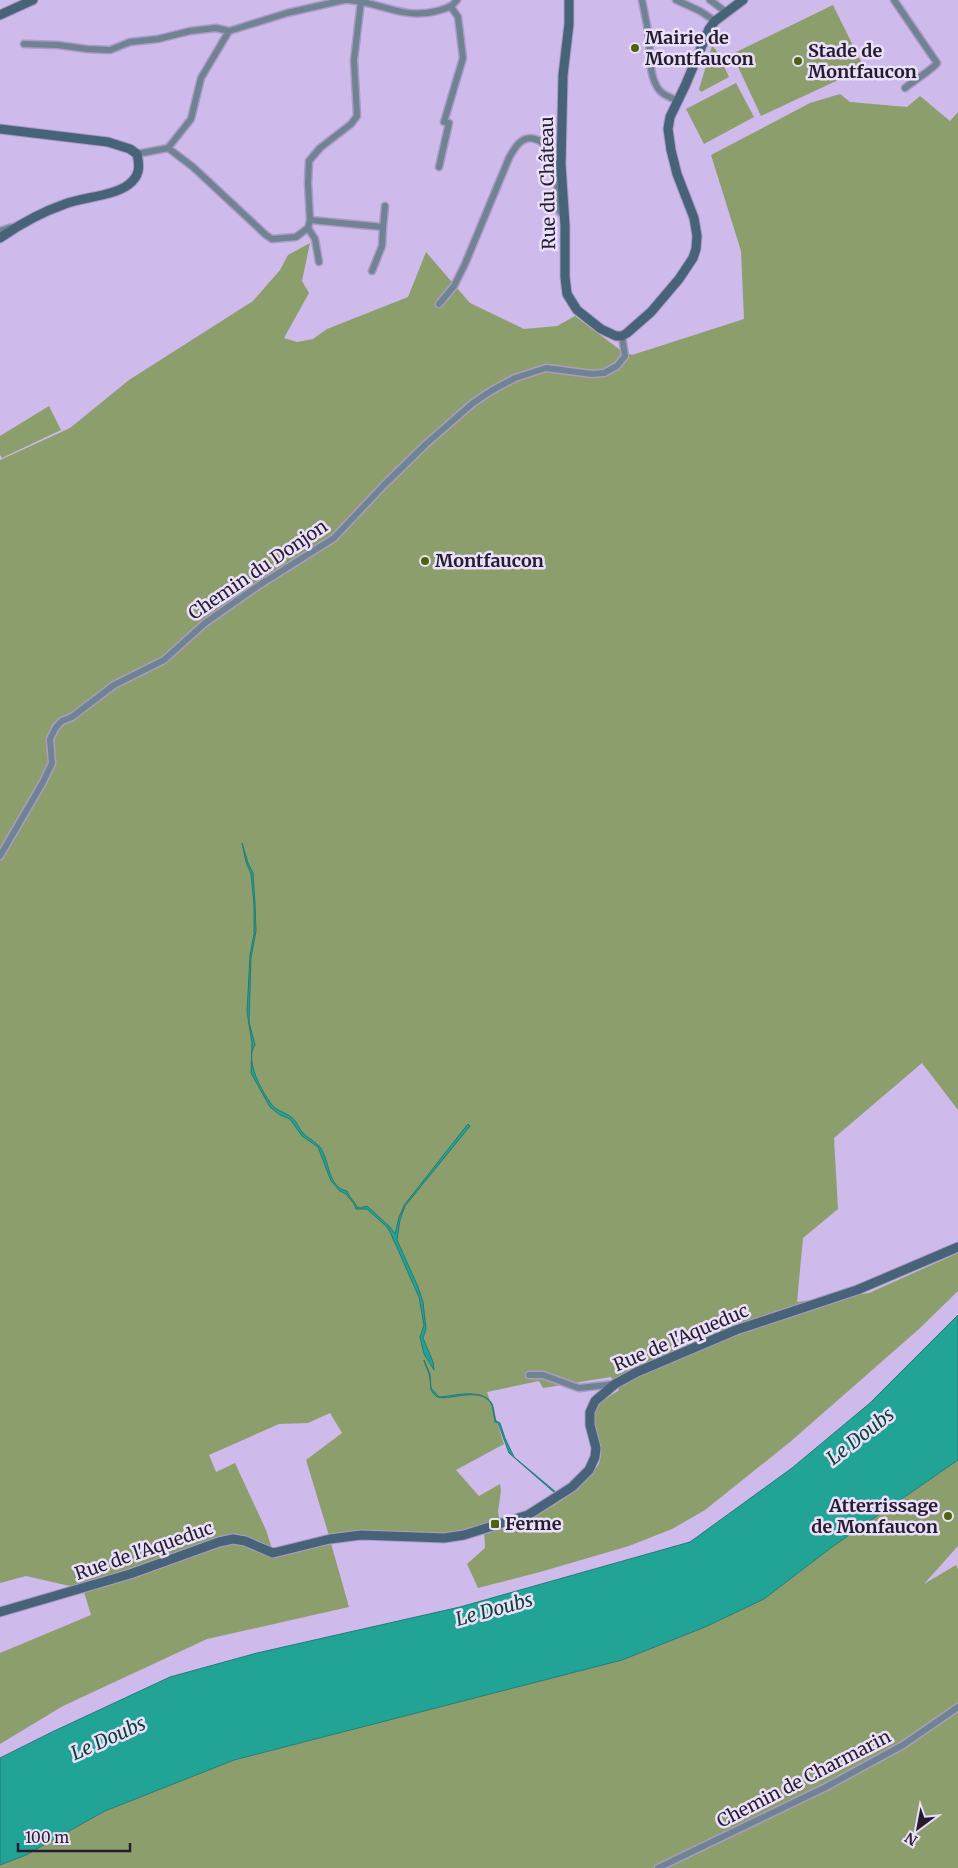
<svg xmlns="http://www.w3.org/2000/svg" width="958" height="1868" font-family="Merriweather,serif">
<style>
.green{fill:#8d9e6d;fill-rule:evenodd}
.water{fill:#21a496;stroke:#227c77}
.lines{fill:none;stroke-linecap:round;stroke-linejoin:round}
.street-casing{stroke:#ac9bc5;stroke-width:9}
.secondary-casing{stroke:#ac9bc5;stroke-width:11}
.street{stroke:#708392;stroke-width:6}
.secondary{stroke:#476379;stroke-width:9}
.poi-dot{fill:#4d630f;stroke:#eae0f9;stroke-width:2}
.labels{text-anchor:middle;stroke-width:5;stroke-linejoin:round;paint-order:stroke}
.poi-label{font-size:18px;font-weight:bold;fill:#251d2f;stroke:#eae0f9;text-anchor:start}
.street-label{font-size:18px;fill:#251d2f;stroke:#eae0f9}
.water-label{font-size:19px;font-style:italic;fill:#0a413b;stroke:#eae0f9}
</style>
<rect width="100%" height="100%" fill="#cebaeb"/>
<path class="green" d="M 833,5 L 864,68 L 761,116 L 732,54 Z
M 712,46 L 716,50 L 729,77 L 701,92 L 699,89 Z
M 736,83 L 754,117 L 704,144 L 686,109 Z
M 840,94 L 850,102 L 907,107 L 920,96 L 950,121 L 958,112 L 958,1110 L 922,1063 L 834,1138 L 838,1209 L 803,1238 L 797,1302 L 869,1293 L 958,1253 L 958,1291 L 919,1329 L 790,1442 L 705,1510 L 672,1529 L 629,1546 L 540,1572 L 478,1588 L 467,1564 L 485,1548 L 484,1529 L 464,1535 L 330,1540 L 349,1607 L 207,1639 L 63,1706 L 0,1744 L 0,1653 L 91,1615 L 83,1589 L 26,1576 L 0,1583 L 0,460 L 70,428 L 129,380 L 253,301 L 280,270 L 288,255 L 310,243 L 302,281 L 309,293 L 284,338 L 297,342 L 313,339 L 327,329 L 408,297 L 426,252 L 470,303 L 524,329 L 557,326 L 575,316 L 619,349 L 632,355 L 744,319 L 741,251 L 711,155 L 810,103 ZM 611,1377 L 619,1390 C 614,1394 605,1398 600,1403 C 584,1421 607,1444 599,1463 C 598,1467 592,1471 589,1475 C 564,1505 538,1514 501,1527 L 498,1512 L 501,1491 L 500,1484 L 479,1496 L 456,1470 L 504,1444 L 487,1392 L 539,1381 L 543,1388 ZM 330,1413 L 342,1433 L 306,1460 L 330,1539 L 273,1552 L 266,1530 L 235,1463 L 216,1472 L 209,1455 L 279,1424 L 308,1423 Z
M 49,406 L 61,430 L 2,458 L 0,455 L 0,436 Z
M 958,1460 L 958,1546 L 924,1584 L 956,1565 L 958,1569 L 958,1868 L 0,1868 L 0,1865 L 26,1855 L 105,1811 L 234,1760 L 622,1660 L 705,1627 L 764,1599 L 832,1547 Z"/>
<path class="water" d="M 242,843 L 248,863 L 253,873 L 255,903 L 256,931 L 251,958 L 249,1022 L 255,1045 C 244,1060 262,1092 272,1105 C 277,1111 285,1112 291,1117 C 297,1121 298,1127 302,1132 C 307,1138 315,1141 320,1147 C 330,1160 327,1187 347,1191 C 349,1198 354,1200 357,1207 L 360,1208 L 367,1206 L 390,1227 L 395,1234 L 399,1217 L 405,1204 L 468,1124 L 470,1126 L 405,1206 L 400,1220 L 397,1240 L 418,1287 L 423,1302 L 426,1329 L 423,1338 L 433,1362 L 434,1370 L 424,1354 L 420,1337 L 424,1325 L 419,1297 L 390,1232 L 387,1227 L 367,1209 L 356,1209 L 354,1204 L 346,1194 L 340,1191 L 331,1181 L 318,1147 L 302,1136 L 290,1119 L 280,1115 L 270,1107 L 251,1073 L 252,1043 L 247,1012 L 250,955 L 254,934 L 254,905 L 251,874 L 246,862 Z
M 958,1315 L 958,1460 L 832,1547 L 764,1599 L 705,1627 L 622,1660 L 234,1760 L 105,1811 L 26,1855 L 0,1865 L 0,1758 L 52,1732 L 170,1677 L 257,1653 L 460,1607 L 690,1542 L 792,1468 L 870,1403 Z
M 424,1360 L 430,1374 L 431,1388 L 439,1397 C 454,1396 480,1388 491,1402 C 494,1406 494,1415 496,1421 L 500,1423 L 505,1438 L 514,1457 L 557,1493 L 556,1494 L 509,1453 L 498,1423 L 495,1422 C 494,1417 493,1408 491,1403 C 480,1385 444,1403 436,1396 C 429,1391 431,1385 430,1379 C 430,1373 425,1366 424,1360 Z"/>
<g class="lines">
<defs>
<path id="street" d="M 348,0 C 380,2 403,20 437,11 C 446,8 451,8 457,0
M 642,0 C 644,10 646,20 648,31 C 651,48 647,76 660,91 C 665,96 671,98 677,100
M 676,0 L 700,11 L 715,21
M 710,0 L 726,12
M 894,0 L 937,63 C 933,69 912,82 905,88
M 24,44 L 58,45 L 87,49 L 110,50 L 130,42 L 158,39 L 190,31 L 216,28 L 229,31
M 168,148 L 193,167 L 266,235 L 272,239 L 296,237 L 308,228 L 310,220 L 308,183 L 309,161 L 320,148 L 351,124 L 357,116 L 354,60 L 361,1
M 137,154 L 168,148 L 191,119 L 201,78 L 229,31 L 287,13 L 344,0
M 439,167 L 449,123 L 444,122 L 463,58 L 458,17 L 451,7
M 310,220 L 383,227 L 382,246 L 372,271
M 383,227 L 385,206
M 308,228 L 315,239 L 319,262
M 0,231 L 12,227
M 439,304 L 454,286 L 465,264 L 509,158 C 514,149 521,135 535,139 C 561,147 557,186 558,209 L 563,215
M 0,856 L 43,782 L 52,763 L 50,739 L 56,727 L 62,721 L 72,717 L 114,685 L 164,660 L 205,623 L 258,586 L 334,538 L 383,486 L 426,444 L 473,403 L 491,391 L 515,378 L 546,368 L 592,374 L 604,373 L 617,366 L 625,356 L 622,336
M 529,1375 L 543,1375 L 579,1388 L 615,1384
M 658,1868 L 826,1787 L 903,1745 L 958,1707"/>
<path id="secondary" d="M 569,0 L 569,24 L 563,75 L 561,164 L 565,226 L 565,277 L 567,294 L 577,310 L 601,329 L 616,336 L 622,336 L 627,333 L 651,312 L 679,279 L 693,258 L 696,249 L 697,236 L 694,218 L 677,174 L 671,150 L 668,129 L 670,117 L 685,86 L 709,29 L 715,21 L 743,0
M 0,15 L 33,0
M 0,129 L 108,142 L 130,149 L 137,154 C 140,167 140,176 128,185 C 113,196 84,197 65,204 C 42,212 20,224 0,238
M 0,1612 L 130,1574 L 219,1542 L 233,1539 L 245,1541 L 273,1553 L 330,1539 L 361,1535 L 444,1538 L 464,1535 L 528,1515 L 572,1487 L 589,1470 L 595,1457 L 596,1448 L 590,1425 L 590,1412 L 595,1401 L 615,1384 L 637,1372 L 736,1330 L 857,1290 L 958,1247"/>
</defs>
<use href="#street" class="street-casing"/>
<use href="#secondary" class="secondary-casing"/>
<use href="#street" class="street"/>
<use href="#secondary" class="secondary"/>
</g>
<g class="poi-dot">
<circle cx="635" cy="48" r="5"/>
<circle cx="798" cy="61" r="5"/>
<circle cx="425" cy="561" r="5"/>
<circle cx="948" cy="1516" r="5"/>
<rect x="490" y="1519" width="10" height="10" rx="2.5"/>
</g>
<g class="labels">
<g class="poi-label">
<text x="645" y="44">Mairie de<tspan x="645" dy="21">Montfaucon</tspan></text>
<text x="808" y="57">Stade de<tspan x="808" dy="21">Montfaucon</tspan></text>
<text x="435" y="567">Montfaucon</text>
<text x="938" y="1512" text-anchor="end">Atterrissage<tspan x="938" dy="21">de Monfaucon</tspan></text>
<text x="505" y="1530">Ferme</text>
</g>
<g class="street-label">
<text transform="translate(548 183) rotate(-91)" y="6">Rue du Château</text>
<text transform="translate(258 570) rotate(-34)" y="6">Chemin du Donjon</text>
<text transform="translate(681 1338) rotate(-23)" y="6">Rue de l'Aqueduc</text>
<text transform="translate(144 1551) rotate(-19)" y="6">Rue de l'Aqueduc</text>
<text transform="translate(804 1779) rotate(-27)" y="6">Chemin de Charmarin</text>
</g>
<g class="water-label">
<text transform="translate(860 1436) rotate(-38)" y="7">Le Doubs</text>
<text transform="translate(494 1609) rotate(-15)" y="7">Le Doubs</text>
<text transform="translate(108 1738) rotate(-24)" y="7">Le Doubs</text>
</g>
</g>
<g transform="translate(918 1828) rotate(212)" stroke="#eae0f9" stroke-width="4" paint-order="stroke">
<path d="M0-4L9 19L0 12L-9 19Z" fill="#251d2f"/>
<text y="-8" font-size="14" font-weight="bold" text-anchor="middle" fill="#251d2f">N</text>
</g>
<path d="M18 1843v8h112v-8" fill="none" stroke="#251d2f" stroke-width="2.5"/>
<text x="25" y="1843" font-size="15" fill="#251d2f" stroke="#eae0f9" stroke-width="4" paint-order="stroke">100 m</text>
</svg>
